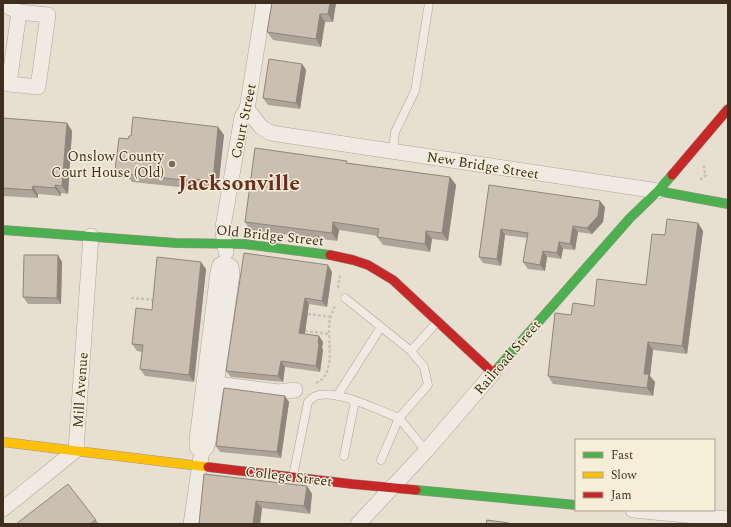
<svg xmlns="http://www.w3.org/2000/svg" width="731" height="527" font-family="Spectral,serif">
<style>
.lines{fill:none;stroke-linecap:round;stroke-linejoin:round}
.lane-casing{stroke:#ada599;stroke-width:9}
.street-casing{stroke:#ada599;stroke-width:16}
.fast-casing{stroke:#9c958a;stroke-width:10}
.slow-casing{stroke:#9c958a;stroke-width:10}
.jam-casing{stroke:#9c958a;stroke-width:10}
.path{stroke:#c8c2b9;stroke-width:2.5;stroke-dasharray:3 2;stroke-linecap:butt}
.lane{stroke:#efebe3;stroke-width:8}
.street{stroke:#efebe3;stroke-width:15}
.fast{stroke:#4caf50;stroke-width:9}
.slow{stroke:#ffc107;stroke-width:9}
.jam{stroke:#c62828;stroke-width:9}
.wall{fill:#afa499}
.shaded-wall{fill:#8e867d}
.building{fill:#cbbfb2;stroke:#8e867d}
.poi-dot{fill:#786c5e;stroke:#f7eed8;stroke-width:1.5}
.labels{text-anchor:middle;stroke-width:3;stroke-linejoin:round;paint-order:stroke}
.street-label{font-size:14px;fill:#3d2e20;stroke:#f7eed8}
.poi-label{font-size:14px;fill:#3d2e20;stroke:#f7eed8;text-anchor:end}
.town-label{font-size:22px;font-weight:bold;fill:#6b2e1e;stroke:#f7eed8}
</style>
<rect width="100%" height="100%" fill="#e7e0d1"/>
<g class="lines">
<defs>
<path id="lane" d="M 393,151 L 395,132 L 415,91 L 429,3
M 345,298 L 411,351
M 337,396 L 381,327
M 344,456 L 355,401
M 381,460 L 399,418 L 426,451
M 293,476 L 308,402 C 311,399 315,395 319,395 C 341,391 378,410 399,418 L 428,385 L 424,367 L 411,351 L 437,322"/>
<path id="street" d="M 3,4 L 19,12 L 48,15 L 38,87 L 9,84 L 19,12
M 247,109 L 261,127 L 271,133 L 658,191
M 226,252 L 223,232 L 223,227 L 242,117 L 247,109 L 264,3
M 216,384 L 279,392 L 295,390
M 202,450 L 197,447 L 197,440 L 218,272 L 220,265 L 225,263
M 3,509 L 76,450 L 91,236
M 633,510 L 728,519
M 191,524 L 202,450 L 206,448 L 208,442 L 232,274 L 231,267 L 225,263
M 358,524 L 426,451 L 493,373"/>
<path id="fast" d="M 658,191 L 728,204
M 3,230 L 176,243 L 244,244 L 330,255
M 496,370 L 630,218 L 658,191 L 672,175
M 416,490 L 576,505"/>
<path id="slow" d="M 3,442 L 208,467"/>
<path id="jam" d="M 672,175 L 728,109
M 330,255 L 353,260 L 368,265 L 393,280 L 493,373 L 496,370
M 208,467 L 352,484 L 416,490"/>
</defs>
<use href="#lane" class="lane-casing"/>
<use href="#street" class="street-casing"/>
<use href="#fast" class="fast-casing"/>
<use href="#slow" class="slow-casing"/>
<use href="#jam" class="jam-casing"/>
<path class="path" d="M 700,180 L 706,175 L 704,170 L 704,165
M 338,288 L 340,275
M 131,298 L 155,300
M 308,314 L 331,317
M 305,331 L 329,334
M 316,383 C 336,375 328,343 329,326 C 329,318 333,312 335,305"/>
<use href="#lane" class="lane"/>
<use href="#street" class="street"/>
<use href="#fast" class="fast"/>
<use href="#slow" class="slow"/>
<use href="#jam" class="jam"/>
</g>
<path class="wall" d="M 336,3 L 333,22 L 325,22 L 321,47 L 273,40 L 267,32 Z
M 302,64 L 306,70 L 300,109 L 268,105 L 263,98 Z
M 3,118 L 67,123 L 72,131 L 68,194 L 61,193 L 61,196 L 38,194 L 38,198 L 3,196 Z
M 218,127 L 224,135 L 218,189 L 198,187 L 198,189 L 132,182 L 129,178 L 121,178 L 115,170 L 128,139 L 131,136 Z
M 348,163 L 450,177 L 456,185 L 448,241 L 432,239 L 430,252 L 383,245 L 377,237 L 378,236 L 339,230 L 337,241 L 250,230 L 245,222 Z
M 489,185 L 605,207 L 603,222 L 592,234 L 578,232 L 575,250 L 563,249 L 561,259 L 547,257 L 545,271 L 528,269 L 523,262 L 527,238 L 505,235 L 501,266 L 483,263 L 479,257 Z
M 698,223 L 703,231 L 687,354 L 653,350 L 650,376 L 655,382 L 653,396 L 553,384 L 548,376 L 571,315 L 646,285 L 665,235 Z
M 58,255 L 62,262 L 61,304 L 28,304 L 23,297 Z
M 328,265 L 332,272 L 327,307 L 309,304 L 305,334 L 319,336 L 323,342 L 322,348 L 323,350 L 320,372 L 285,367 L 283,382 L 231,377 L 226,371 Z
M 206,269 L 194,382 L 145,376 L 140,369 L 142,352 L 137,351 L 132,344 L 152,310 Z
M 285,396 L 289,402 L 281,458 L 220,452 L 216,446 Z
M 204,474 L 307,486 L 312,494 L 310,514 L 262,508 L 260,524 L 199,524 Z
M 96,520 L 99,524 L 16,524 Z"/>
<path class="shaded-wall" d="M 330,3 L 336,3 L 333,22 L 328,14 Z
M 320,14 L 325,22 L 321,47 L 316,39 Z
M 302,64 L 306,70 L 300,109 L 296,103 Z
M 67,123 L 72,131 L 68,194 L 62,186 Z
M 218,127 L 224,135 L 218,189 L 213,181 Z
M 450,177 L 456,185 L 448,241 L 442,233 Z
M 193,179 L 198,187 L 198,189 L 193,181 Z
M 55,185 L 61,193 L 61,196 L 55,188 Z
M 33,186 L 38,194 L 38,198 L 32,190 Z
M 600,201 L 605,207 L 603,222 L 592,234 L 587,228 Z
M 333,222 L 339,230 L 337,241 L 332,233 Z
M 698,223 L 703,231 L 687,354 L 682,346 Z
M 573,226 L 578,232 L 575,250 L 570,244 Z
M 501,229 L 505,235 L 501,266 L 497,259 Z
M 426,231 L 432,239 L 430,252 L 425,244 Z
M 559,242 L 563,249 L 561,259 L 557,253 Z
M 543,251 L 547,257 L 545,271 L 540,265 Z
M 58,255 L 62,262 L 61,304 L 57,298 Z
M 201,262 L 206,269 L 194,382 L 189,375 Z
M 328,265 L 332,272 L 327,307 L 322,301 Z
M 305,298 L 309,304 L 304,339 L 299,333 Z
M 319,336 L 323,342 L 322,348 L 323,350 L 320,372 L 316,366 Z
M 648,342 L 653,350 L 650,376 L 655,382 L 653,396 L 647,388 L 644,374 Z
M 281,361 L 285,367 L 283,382 L 278,376 Z
M 285,396 L 289,402 L 281,458 L 277,452 Z
M 307,486 L 312,494 L 310,514 L 304,506 Z
M 256,501 L 262,508 L 260,524 L 253,524 Z"/>
<path class="building" d="M 272,3 L 330,3 L 328,14 L 320,14 L 316,39 L 267,32 Z
M 269,59 L 302,64 L 296,103 L 263,98 Z
M 133,117 L 218,127 L 213,181 L 193,179 L 193,181 L 126,174 L 126,171 L 115,170 L 119,138 L 128,139 L 129,136 L 131,136 Z
M 3,118 L 67,123 L 62,186 L 55,185 L 55,188 L 33,186 L 32,190 L 3,188 Z
M 255,148 L 347,161 L 346,163 L 450,177 L 442,233 L 426,231 L 425,244 L 377,237 L 379,229 L 333,222 L 332,233 L 245,222 Z
M 489,185 L 600,201 L 598,216 L 587,228 L 573,226 L 570,244 L 559,242 L 557,253 L 543,251 L 540,265 L 523,262 L 528,233 L 501,229 L 497,259 L 479,257 Z
M 667,219 L 698,223 L 682,346 L 648,342 L 644,374 L 649,374 L 647,388 L 548,376 L 555,313 L 571,315 L 573,303 L 594,306 L 597,279 L 646,285 L 652,234 L 665,235 Z
M 244,253 L 328,265 L 322,301 L 305,298 L 299,333 L 319,336 L 318,343 L 319,344 L 316,366 L 281,361 L 278,376 L 226,371 Z
M 24,255 L 58,255 L 57,298 L 23,297 Z
M 157,257 L 201,262 L 189,375 L 140,369 L 143,345 L 132,344 L 136,308 L 152,310 Z
M 224,388 L 285,396 L 277,452 L 216,446 Z
M 204,474 L 307,486 L 304,506 L 256,501 L 253,524 L 199,524 Z
M 68,484 L 96,520 L 90,524 L 16,524 Z
M 487,520 L 509,523 L 509,524 L 486,524 Z"/>
<circle class="poi-dot" cx="172" cy="164" r="4"/>
<g class="labels">
<g class="street-label">
<text transform="translate(243 121) rotate(-78)" y="5">Court Street</text>
<text transform="translate(483 165) rotate(9)" y="5">New Bridge Street</text>
<text transform="translate(270 235) rotate(6)" y="5">Old Bridge Street</text>
<text transform="translate(507 357) rotate(-49)" y="5">Railroad Street</text>
<text transform="translate(80 390) rotate(-86)" y="5">Mill Avenue</text>
<text transform="translate(289 476) rotate(7)" y="5">College Street</text>
</g>
<g class="poi-label">
<text x="164" y="161">Onslow County<tspan x="164" dy="16">Court House (Old)</tspan></text>
</g>
<g class="town-label">
<text x="239" y="190">Jacksonville</text>
</g>
</g>
<rect width="731" height="527" fill="none" stroke="#3d2e20" stroke-width="8"/>
<rect x="575" y="439" width="140" height="72" fill="#f7eed8" stroke="#ada18e"/>
<rect x="583" y="452" width="20" height="6" fill="#4caf50" stroke="#ada18e"/>
<text x="611" y="459" font-size="12" fill="#3d2e20">Fast</text>
<rect x="583" y="472" width="20" height="6" fill="#ffc107" stroke="#ada18e"/>
<text x="611" y="479" font-size="12" fill="#3d2e20">Slow</text>
<rect x="583" y="492" width="20" height="6" fill="#c62828" stroke="#ada18e"/>
<text x="611" y="499" font-size="12" fill="#3d2e20">Jam</text>
</svg>
